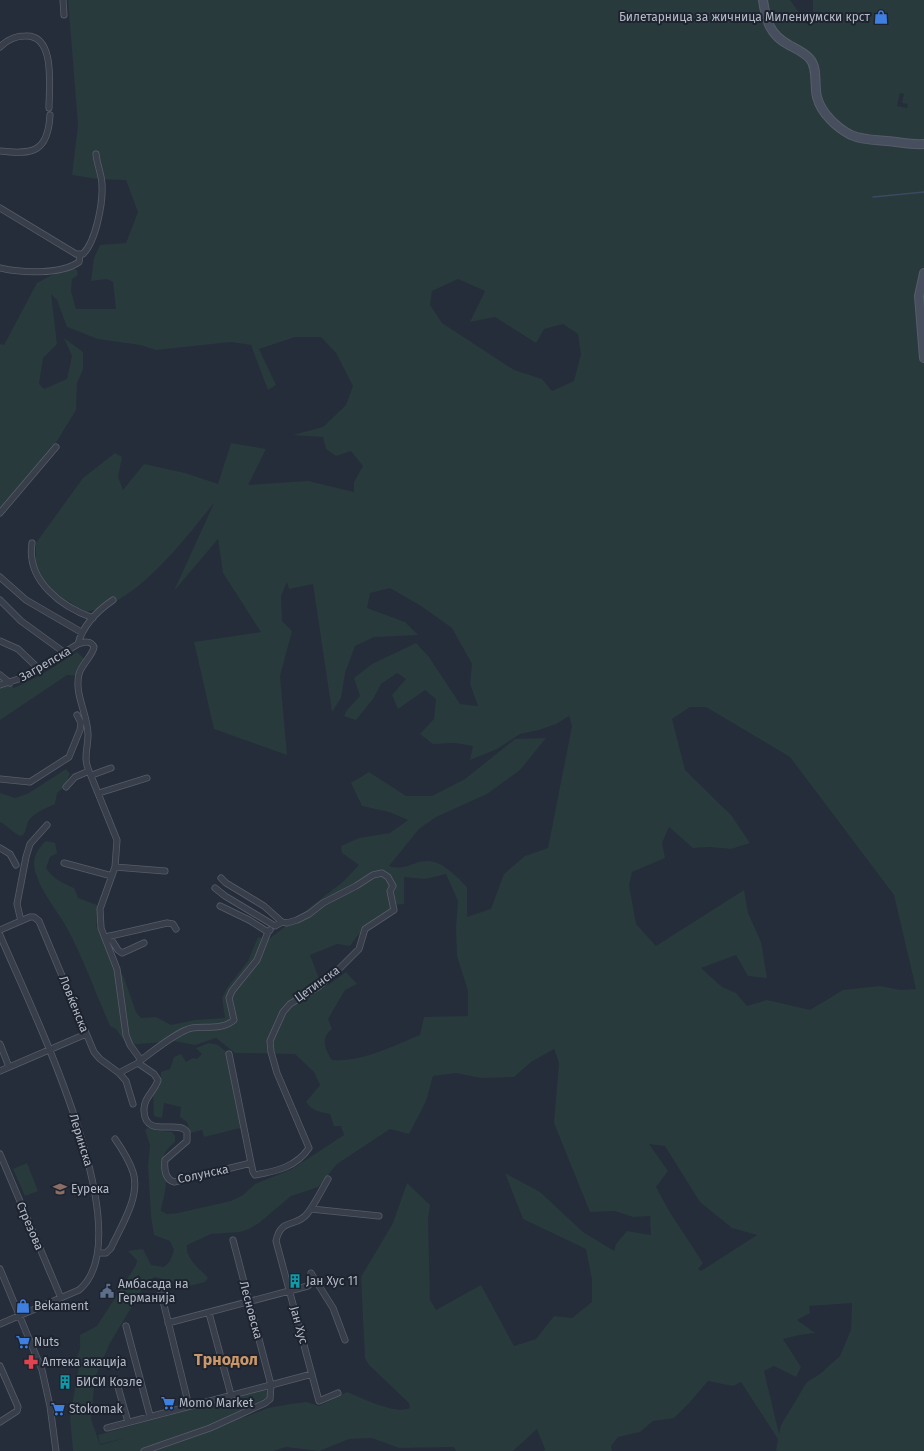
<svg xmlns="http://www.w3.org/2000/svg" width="924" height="1451" font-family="'Fira Sans',sans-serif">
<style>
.green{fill:#283a3c;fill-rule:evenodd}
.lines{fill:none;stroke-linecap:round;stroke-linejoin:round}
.stream{stroke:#3b4a62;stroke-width:1.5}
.street-casing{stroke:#565d69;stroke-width:7}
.secondary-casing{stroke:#565d69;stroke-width:10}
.street{stroke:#383f4b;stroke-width:5.5}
.secondary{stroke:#474e5d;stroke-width:8}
.labels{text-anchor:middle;stroke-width:4;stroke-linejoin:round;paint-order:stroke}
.poi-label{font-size:12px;fill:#b4bac6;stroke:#1d2430;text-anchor:start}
.street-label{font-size:12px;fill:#b4bac6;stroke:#1d2430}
.district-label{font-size:16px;font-weight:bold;fill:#cc9869;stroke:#1d2430}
</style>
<rect width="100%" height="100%" fill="#252d3a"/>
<path class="green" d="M 68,0 L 790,0 L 808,25 L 813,22 L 813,0 L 924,0 L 924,1451 L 776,1451 L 778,1439 L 741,1382 L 733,1386 L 708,1381 L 690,1402 L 674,1418 L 653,1421 L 640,1432 L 618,1437 L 611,1446 L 612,1451 L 544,1451 L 545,1449 L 537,1429 L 513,1451 L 456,1451 L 454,1447 L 399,1448 L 372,1438 L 349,1439 L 319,1451 L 286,1447 L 273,1451 L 73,1451 L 70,1417 L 79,1366 L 78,1362 L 74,1360 C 82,1351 80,1346 80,1335 L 97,1326 L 136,1265 L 137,1260 L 128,1251 L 143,1249 L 151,1265 L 164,1267 L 170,1261 L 174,1250 L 170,1241 L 154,1235 L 151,1216 L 148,1165 L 150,1145 L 145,1130 L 151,1126 L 161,1131 L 172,1132 L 175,1136 L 175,1142 C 156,1157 166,1163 166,1182 C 166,1191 162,1202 161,1211 L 167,1214 L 178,1213 L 231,1201 L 243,1195 L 255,1184 L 292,1169 L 344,1135 L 341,1126 L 334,1126 L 330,1114 C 320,1112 312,1111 306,1102 L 320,1085 L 314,1072 L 295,1054 L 235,1053 L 216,1038 L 195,1045 L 174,1041 L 127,1045 L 116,1029 L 110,1026 C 96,994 84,960 68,930 C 58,911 42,894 36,874 C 31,860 36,850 46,841 L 55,843 L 57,853 L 50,857 L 46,868 C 53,879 63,883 74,888 L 78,898 L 97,905 L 99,909 L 96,926 L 124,978 L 136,1012 L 141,1018 L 156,1017 L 171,1025 L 195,1020 L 225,1018 L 222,998 L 227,988 L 248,961 L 258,937 L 269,939 L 344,881 L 359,865 L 342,853 L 341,846 L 359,838 L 390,833 L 408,820 L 389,812 L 362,806 L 351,783 L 369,772 L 406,796 L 432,796 L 465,779 L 515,739 L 546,738 L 520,770 L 487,794 L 436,817 L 419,829 L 389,866 C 406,871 411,862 426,861 C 442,860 457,877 467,887 L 467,917 L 491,909 L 504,874 L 525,856 L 548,848 L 572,726 L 569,716 L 556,724 L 539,730 L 520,734 L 497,749 L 470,760 L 473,746 L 455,743 L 433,744 L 420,734 L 434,719 L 436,699 L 425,690 L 398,709 L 392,695 L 406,679 L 397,673 L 381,684 L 373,699 L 356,720 L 344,716 L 347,710 L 360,696 L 354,678 L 372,664 L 416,643 L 429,657 L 460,704 L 478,706 L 470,684 L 472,664 L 452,628 L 421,606 L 390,588 L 370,593 L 367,608 L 405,622 L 418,635 L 374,637 L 355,646 L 345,673 L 341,698 L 332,712 L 313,584 L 289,589 L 287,582 L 281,596 L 282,621 L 292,631 L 280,676 L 287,755 L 214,729 L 194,642 L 261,632 L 223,573 L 218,539 L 174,591 L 214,503 C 183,541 135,606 85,612 L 54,592 L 43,579 L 36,564 L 36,543 L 83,478 L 115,453 L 122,457 L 118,477 L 123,490 L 144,464 L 185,473 L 218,484 L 231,443 L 266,449 L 248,485 L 308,481 L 354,492 L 354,482 L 363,466 L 351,451 L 336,456 L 326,449 L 323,437 L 293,435 L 323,427 L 346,405 L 353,386 L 336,353 L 321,337 L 295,337 L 259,349 L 276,385 L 268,390 L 251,345 L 231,342 L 156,350 L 140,345 L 98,339 L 67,327 L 57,300 L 51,294 L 57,344 L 43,358 L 39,384 L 44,389 L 67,379 L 72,356 L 64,338 L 83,352 L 83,369 L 77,383 L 76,410 L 52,449 L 0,509 L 0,344 L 4,345 L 37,283 L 59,271 L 71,268 L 77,270 L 78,275 L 72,279 L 71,291 L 76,309 L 116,309 L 113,282 L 107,279 L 91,281 L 94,258 L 100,245 L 126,243 L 138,212 L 126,180 L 98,179 L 72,175 L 78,125 ZM 900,93 L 904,94 L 902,103 L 908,104 L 907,108 L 897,106 ZM 458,279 L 485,291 L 470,322 L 495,317 L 536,343 L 544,329 L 563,324 L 578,334 L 581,354 L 574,381 L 552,391 L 542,379 L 514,370 L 442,323 L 430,305 L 432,291 ZM 690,707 L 706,707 L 790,757 L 894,895 L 916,989 L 900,990 L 880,986 L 843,990 L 810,1010 L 767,1000 L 747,1006 L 736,993 L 722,987 L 701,968 L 736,955 L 748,976 L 767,978 L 761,942 L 748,913 L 744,890 L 656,946 L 636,924 L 629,885 L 632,872 L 665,858 L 662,843 L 669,827 L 693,848 L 710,847 L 731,849 L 750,843 L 731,815 L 685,770 L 672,719 ZM 446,874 L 458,901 L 456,927 L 457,956 L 468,991 L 468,1016 L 424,1017 L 420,1035 C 393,1046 362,1062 332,1060 C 325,1050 320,1038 332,1029 L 328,1019 L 345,990 L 357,984 L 346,972 L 328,985 L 322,986 L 310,955 L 337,944 L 350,946 L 358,935 L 389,914 L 394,905 L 404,904 L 404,877 L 425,879 ZM 554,1049 L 559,1063 L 554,1123 L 590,1212 L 615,1211 L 633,1217 L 650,1216 L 651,1235 L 627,1231 L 616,1244 L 614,1251 L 583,1232 L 540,1192 L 505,1173 L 523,1219 L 586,1249 L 592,1279 L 592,1302 L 572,1318 L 554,1316 L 536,1339 L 514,1346 L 481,1285 L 436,1310 L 430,1300 L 428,1219 L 430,1205 L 407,1183 L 393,1223 L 361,1277 L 365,1358 L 369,1365 L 409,1403 L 410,1408 C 395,1415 362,1398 347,1392 L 319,1406 L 307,1402 L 290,1404 L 268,1408 L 245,1417 L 226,1419 L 264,1399 L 268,1396 L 268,1392 L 264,1389 L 98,1435 L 100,1444 L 126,1438 L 100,1445 L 91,1419 L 95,1377 L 110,1343 L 147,1281 L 155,1277 L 189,1286 L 205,1282 L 208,1278 C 200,1269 185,1258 187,1245 L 211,1234 L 240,1232 L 249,1229 L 259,1223 L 291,1196 L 318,1187 L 337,1164 L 390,1129 L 409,1134 L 426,1101 L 433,1076 L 456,1073 L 481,1078 L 514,1077 L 531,1062 ZM 649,1144 L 665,1146 L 700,1202 L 732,1228 L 757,1235 L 701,1271 L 698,1269 L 703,1263 L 669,1211 L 656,1187 L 668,1171 ZM 852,1303 L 851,1330 L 840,1356 L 820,1374 L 807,1382 L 781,1425 L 779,1434 L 764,1371 L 774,1366 L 796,1377 L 801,1367 L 783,1339 L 799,1335 L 815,1333 L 797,1320 L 810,1313 L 809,1306 Z
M 77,652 L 85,660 L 79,676 L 67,675 L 0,720 L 0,678 L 14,688 L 41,675 Z
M 66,769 L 70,774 L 64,787 L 57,793 L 55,804 C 47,808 35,812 29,820 C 26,824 27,831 23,835 L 20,836 C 12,832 8,826 0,822 L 0,793 L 15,798 L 29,793 Z
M 209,1043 L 218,1045 L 228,1053 L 244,1127 L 204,1137 L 202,1130 L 190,1133 L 187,1122 L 180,1117 L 181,1107 L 164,1103 L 162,1118 L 154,1116 L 153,1093 L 161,1079 L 161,1072 L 170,1069 L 174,1057 L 181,1054 L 186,1062 L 193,1058 L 197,1059 L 202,1054 L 196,1048 Z
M 27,1163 L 38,1191 L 25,1196 L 13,1169 Z"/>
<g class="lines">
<path class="stream" d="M 873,197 L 924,192"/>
<defs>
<path id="street" d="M 63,0 L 64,15
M 0,47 C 7,40 14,36 25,36 C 56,34 49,87 49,108
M 0,151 C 33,155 48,152 50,115
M 0,208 L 76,254 L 83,254 C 96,241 103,203 102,185 C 102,175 97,165 96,154
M 0,268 C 21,273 60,275 79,262 L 80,255
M 0,513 L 56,447
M 32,543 C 26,581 62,607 93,618
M 0,577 L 26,600 L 81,632
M 0,600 L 21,621 L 65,653
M 0,641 L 18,649 L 39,669
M 78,644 C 84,642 91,640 94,647 C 92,657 82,663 79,674 C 74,695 88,714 88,735 C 88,748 83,758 89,771
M 0,675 L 10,683
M 0,685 L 25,677 L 78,644 C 83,625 97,611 113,600
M 92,775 L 111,768
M 0,779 L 30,782 L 69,757 L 80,730 L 81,723 L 77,715
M 66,787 L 75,777 L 89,771 L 117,840 L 115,867 L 100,909 L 101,928 L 117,969 L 126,1035 L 130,1045 L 141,1060
M 99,793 L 147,778
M 0,848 L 10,854 L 16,865
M 64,863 L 112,876
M 115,867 L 165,871
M 221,878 L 226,883 L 264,906 L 282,922 L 287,923 L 297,920 L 309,914 L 323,903 L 356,886 L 373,875 L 382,873 L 388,877 L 393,886 L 390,891 L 394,910 L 365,929 L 359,949 L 337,971 L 318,987 L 290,1004 L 283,1012 L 270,1041 L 271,1052 L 277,1073 L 309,1148 C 296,1167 277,1171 255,1175 L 253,1172 L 251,1163
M 215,888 L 225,896 L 275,926 L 282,922
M 220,906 L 249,920 L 268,932 L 270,930
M 21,921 L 17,904 L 26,857 L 30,844 L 47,825
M 0,930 L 30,917 L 34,917 L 39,921 L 94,1052 L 100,1059 L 119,1073 L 138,1063 L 141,1060 C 152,1052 179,1030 192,1028 C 205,1026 223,1030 234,1020 L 229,998 L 232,991 L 257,960 L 268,932
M 0,935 C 27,1000 145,1235 79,1290 L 0,1324
M 109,936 L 118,950 L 122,953 L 144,943
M 106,937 L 167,923 L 173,924 L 176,929
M 0,1044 L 9,1067
M 138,1063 L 154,1074 L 158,1080 C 155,1091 143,1098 144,1111 C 145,1139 179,1119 187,1132 L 187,1141 L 165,1160 C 164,1169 165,1179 174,1182 L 251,1163 L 229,1054
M 0,1071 L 86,1034
M 119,1073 L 126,1081 L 133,1104
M 0,1154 L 61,1298
M 328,1179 C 321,1191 315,1204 307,1214 C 296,1228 281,1217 276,1241 L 319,1401 L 338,1393
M 311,1209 L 379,1216
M 233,1240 L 271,1385 L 312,1374
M 98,1253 L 106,1253 L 111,1248 C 121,1226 141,1196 133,1172 C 129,1160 122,1149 115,1139
M 0,1269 L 42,1370 L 50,1406 L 56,1451
M 161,1293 L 189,1406
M 209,1313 L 231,1395
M 168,1323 L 308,1286 L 310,1284 L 311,1273 L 333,1308 L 345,1340
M 126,1326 L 150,1416
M 0,1366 L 18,1407 L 17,1411 L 0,1422
M 116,1380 L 128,1422
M 107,1428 L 271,1385 L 270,1399 L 265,1403 L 210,1428 L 144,1451"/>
<path id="secondary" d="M 763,0 C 766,21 770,35 789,45 C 796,49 804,52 810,59 C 818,68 814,85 817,97 C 821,113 837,128 851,135 C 862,140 876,140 887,141 C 900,142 911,145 924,144
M 924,273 L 919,296 L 924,358"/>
</defs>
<use href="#street" class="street-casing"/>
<use href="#secondary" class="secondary-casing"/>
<use href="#street" class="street"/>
<use href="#secondary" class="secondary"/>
</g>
<defs>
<symbol id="shop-bare" viewBox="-9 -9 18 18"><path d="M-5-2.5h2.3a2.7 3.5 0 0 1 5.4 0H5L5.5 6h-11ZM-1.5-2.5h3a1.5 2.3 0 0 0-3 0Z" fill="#3f7fe0" stroke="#1d2430" stroke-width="2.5" paint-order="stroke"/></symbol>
<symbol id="school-bare" viewBox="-9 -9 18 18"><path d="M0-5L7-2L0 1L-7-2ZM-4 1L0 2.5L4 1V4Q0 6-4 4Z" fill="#8d6e63" stroke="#1d2430" stroke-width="2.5" paint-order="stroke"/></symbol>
<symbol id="building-bare" viewBox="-9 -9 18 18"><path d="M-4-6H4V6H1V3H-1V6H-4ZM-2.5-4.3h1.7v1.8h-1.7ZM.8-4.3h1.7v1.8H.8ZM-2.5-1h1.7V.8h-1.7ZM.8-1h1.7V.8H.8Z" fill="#0f9aa8" stroke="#1d2430" stroke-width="2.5" paint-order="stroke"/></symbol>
<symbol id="civic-bare" viewBox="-9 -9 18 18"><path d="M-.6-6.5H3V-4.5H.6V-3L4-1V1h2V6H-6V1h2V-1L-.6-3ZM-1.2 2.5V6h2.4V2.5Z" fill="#5c6f8a" stroke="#1d2430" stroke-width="2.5" paint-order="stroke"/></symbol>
<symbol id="supermarket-bare" viewBox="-9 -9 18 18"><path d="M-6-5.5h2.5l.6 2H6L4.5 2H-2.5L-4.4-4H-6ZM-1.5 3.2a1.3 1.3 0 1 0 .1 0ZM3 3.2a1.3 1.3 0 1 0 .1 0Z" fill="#3f7fe0" stroke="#1d2430" stroke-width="2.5" paint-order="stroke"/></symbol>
<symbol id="pharmacy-bare" viewBox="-9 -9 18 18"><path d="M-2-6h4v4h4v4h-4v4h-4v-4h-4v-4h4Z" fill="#e0444e" stroke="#1d2430" stroke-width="2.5" paint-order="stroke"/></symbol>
</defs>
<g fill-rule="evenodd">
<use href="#shop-bare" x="871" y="7" width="20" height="20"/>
<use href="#school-bare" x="50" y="1179" width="20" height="20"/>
<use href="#building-bare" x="285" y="1271" width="20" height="20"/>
<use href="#civic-bare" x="97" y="1281" width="20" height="20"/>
<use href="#shop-bare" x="13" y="1296" width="20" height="20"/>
<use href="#supermarket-bare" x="13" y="1332" width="20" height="20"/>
<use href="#pharmacy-bare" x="21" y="1352" width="20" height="20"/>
<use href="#building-bare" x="55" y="1372" width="20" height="20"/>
<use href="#supermarket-bare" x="158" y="1393" width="20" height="20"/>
<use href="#supermarket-bare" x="48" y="1399" width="20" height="20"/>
</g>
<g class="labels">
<g class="poi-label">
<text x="870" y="21" text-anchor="end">Билетарница за жичница Милениумски крст</text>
<text x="71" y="1193">Еурека</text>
<text x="306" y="1285">Јан Хус 11</text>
<text x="118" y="1288">Амбасада на<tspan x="118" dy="14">Германија</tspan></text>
<text x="34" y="1310">Bekament</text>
<text x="34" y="1346">Nuts</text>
<text x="42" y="1366">Аптека акација</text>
<text x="76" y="1386">БИСИ Козле</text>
<text x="179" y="1407">Momo Market</text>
<text x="69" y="1413">Stokomak</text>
</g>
<g class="street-label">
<text transform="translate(45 664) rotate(-30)" y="4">Загрепска</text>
<text transform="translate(317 984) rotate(-36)" y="4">Цетинска</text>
<text transform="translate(74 1004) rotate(68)" y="4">Ловќенска</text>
<text transform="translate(81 1140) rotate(73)" y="4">Леринска</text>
<text transform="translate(203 1174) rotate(-12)" y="4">Солунска</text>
<text transform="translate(30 1226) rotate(67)" y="4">Стрезова</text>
<text transform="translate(251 1310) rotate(75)" y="4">Лесновска</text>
<text transform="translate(299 1325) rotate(75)" y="4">Јан Хус</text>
</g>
<g class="district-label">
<text x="226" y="1365">Трнодол</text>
</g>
</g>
</svg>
